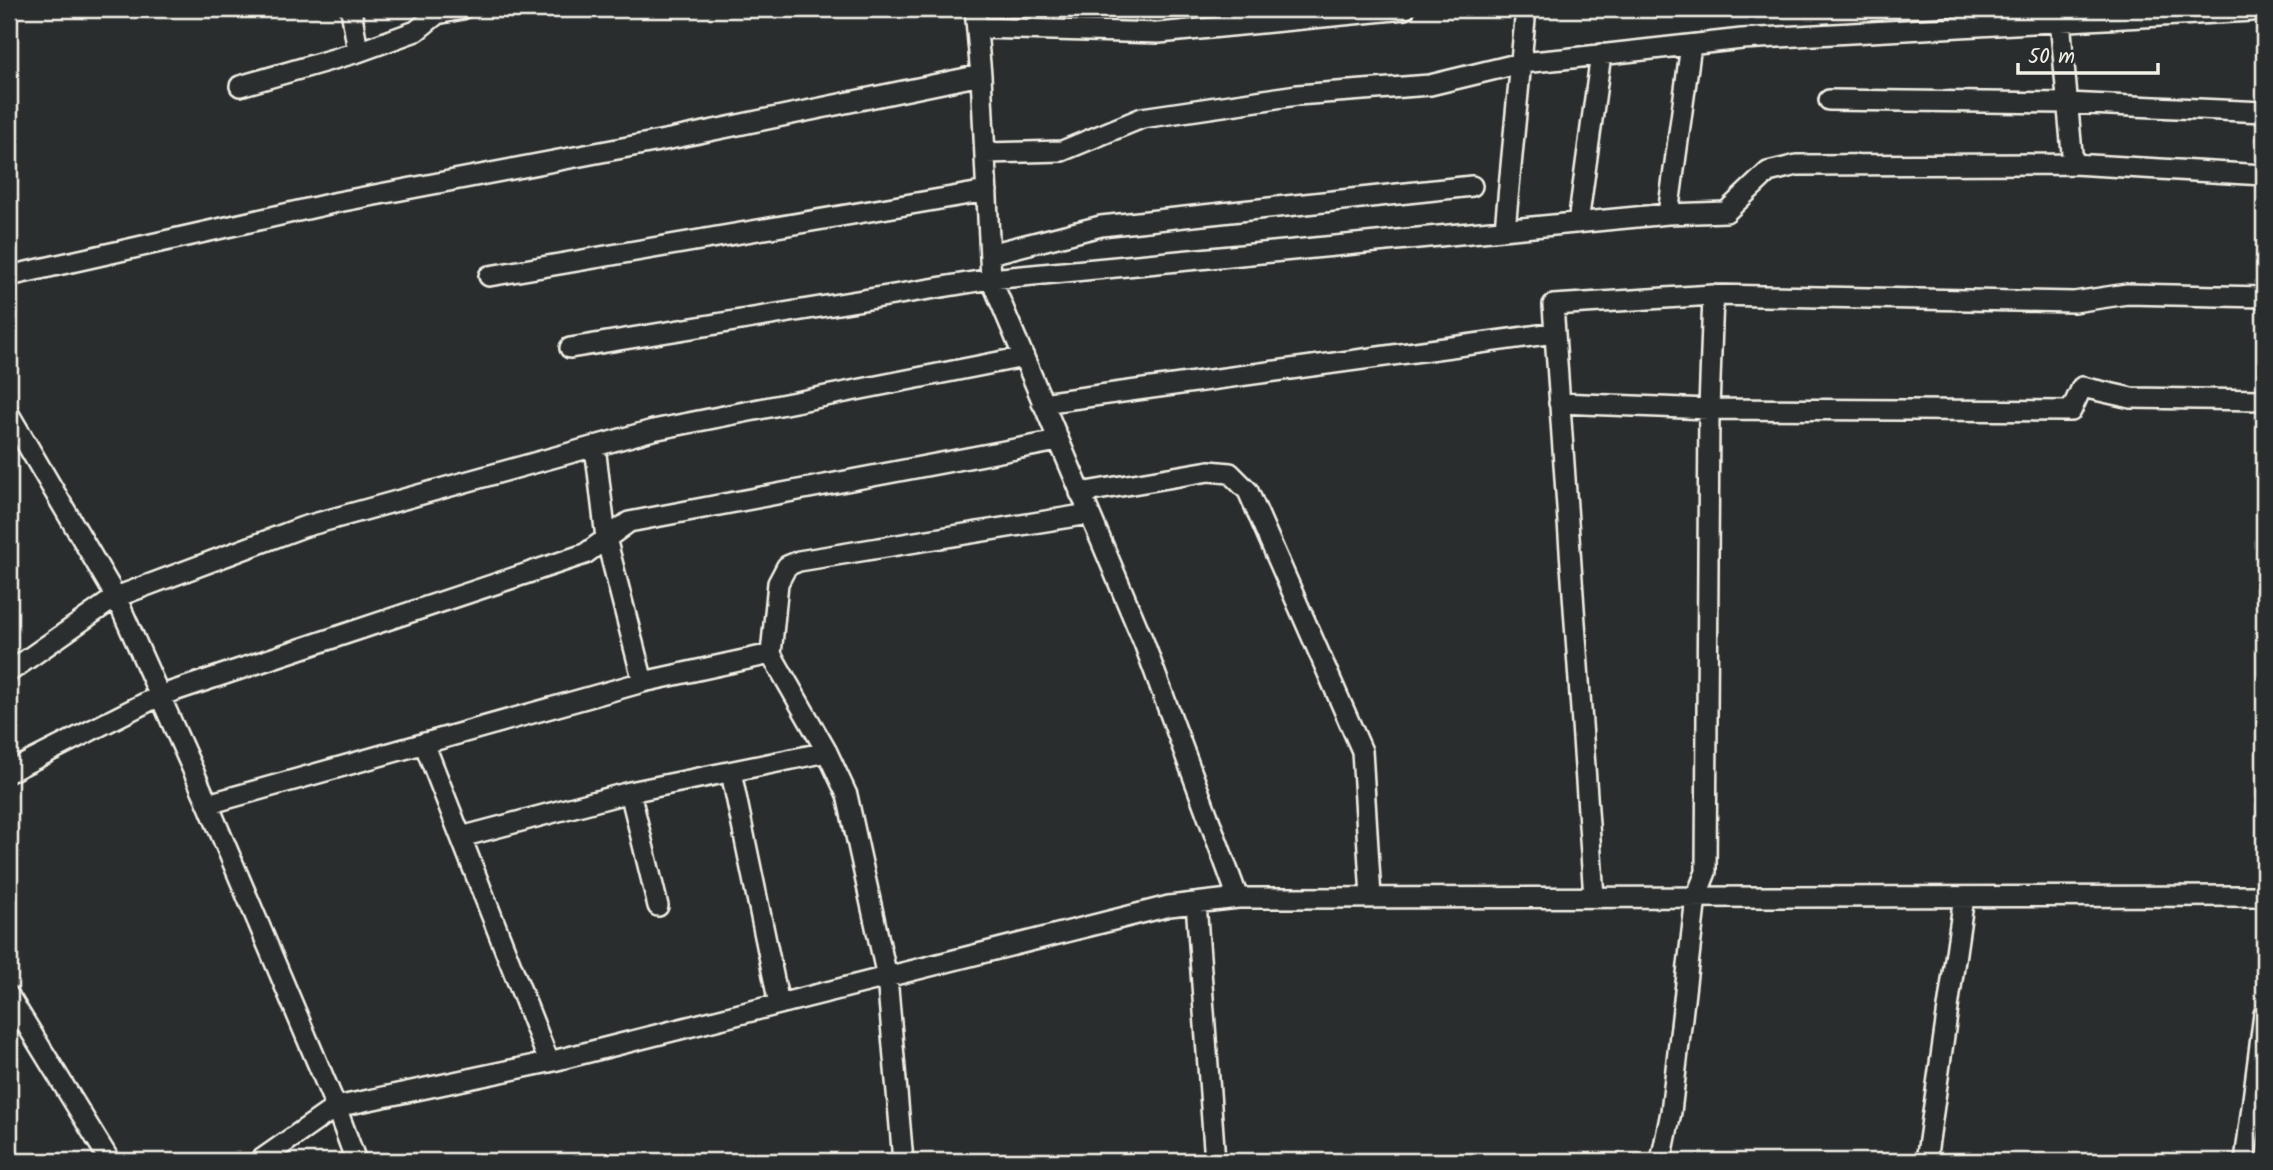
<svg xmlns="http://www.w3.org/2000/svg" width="2273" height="1170" font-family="Kalam,sans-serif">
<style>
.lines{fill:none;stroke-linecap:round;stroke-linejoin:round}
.street-casing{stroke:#f4f1e8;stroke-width:24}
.street{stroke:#2a2d2e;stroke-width:19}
</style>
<rect width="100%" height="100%" fill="#2a2d2e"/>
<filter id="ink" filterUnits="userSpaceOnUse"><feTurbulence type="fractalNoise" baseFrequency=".0143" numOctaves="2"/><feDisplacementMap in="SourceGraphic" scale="14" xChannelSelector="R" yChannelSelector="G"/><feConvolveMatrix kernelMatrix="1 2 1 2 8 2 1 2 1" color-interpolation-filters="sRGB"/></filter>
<g filter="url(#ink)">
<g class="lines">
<defs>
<path id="street" d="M 351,9 L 358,52
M 975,9 L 981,75 L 991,279 L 1144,643 L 1238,898
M 2059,9 L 2073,164
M 977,28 L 1159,33 L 1405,9
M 240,86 L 358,52 L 416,31 L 437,14 L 462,9
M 1829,100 L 2067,103 L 2264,112
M 985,153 L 1062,151 L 1142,118 L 1297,95 L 1430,85 L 1521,63 L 1563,59 L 1742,39 L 2252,11
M 1668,214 L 1691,45
M 1578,223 L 1601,54
M 1505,229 L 1526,9
M 990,254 L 1101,226 L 1472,186
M 9,276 L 338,202 L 670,139 L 981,75
M 489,276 L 987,191
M 570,348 L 991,279 L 1668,214 L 1726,212 L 1768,172 L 1797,165 L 2073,164 L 2264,175
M 1042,403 L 1554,333
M 1559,403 L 1709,409 L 2071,411 L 2082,387 L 2131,398 L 2264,400
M 9,414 L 116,597 L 208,804 L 336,1107 L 356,1161
M 595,446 L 606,538 L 643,682
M 1080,493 L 1209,471 L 1230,473 L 1248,491 L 1362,751 L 1371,897
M 9,672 L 116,597 L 303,527 L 653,430 L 1024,357
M 424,743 L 549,1062
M 9,772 L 159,696 L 585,554 L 629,522 L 1058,441
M 731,772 L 779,1004
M 630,792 L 658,906
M 208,804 L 643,682 L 771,654
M 461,837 L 630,792 L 827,752
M 1594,897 L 1553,305 L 1713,295 L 2074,302 L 2127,294 L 2264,297
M 1196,903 L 1215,1161
M 9,996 L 110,1161
M 259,1161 L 336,1107 L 549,1062 L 1169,906 L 1238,898 L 2264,896
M 903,1161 L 887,977 L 847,795 L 827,752 L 771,654 L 778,583 L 787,566 L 799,561 L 1089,514
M 1661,1161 L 1671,1112 L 1696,897 L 1706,872 L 1709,409 L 1713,295
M 1926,1161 L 1964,897
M 2245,1161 L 2264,1014"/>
</defs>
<use href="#street" class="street-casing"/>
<use href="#street" class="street"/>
</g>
</g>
<rect width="2273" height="1170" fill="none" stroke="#2a2d2e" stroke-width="35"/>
<rect x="18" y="18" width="2238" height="1135" fill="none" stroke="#f4f1e8" stroke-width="2.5" filter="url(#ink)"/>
<path d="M2018 63v10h140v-10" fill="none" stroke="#f4f1e8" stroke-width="3.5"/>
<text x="2028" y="63" font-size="21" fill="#f4f1e8" stroke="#2a2d2e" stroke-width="5" paint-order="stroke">50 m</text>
</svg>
